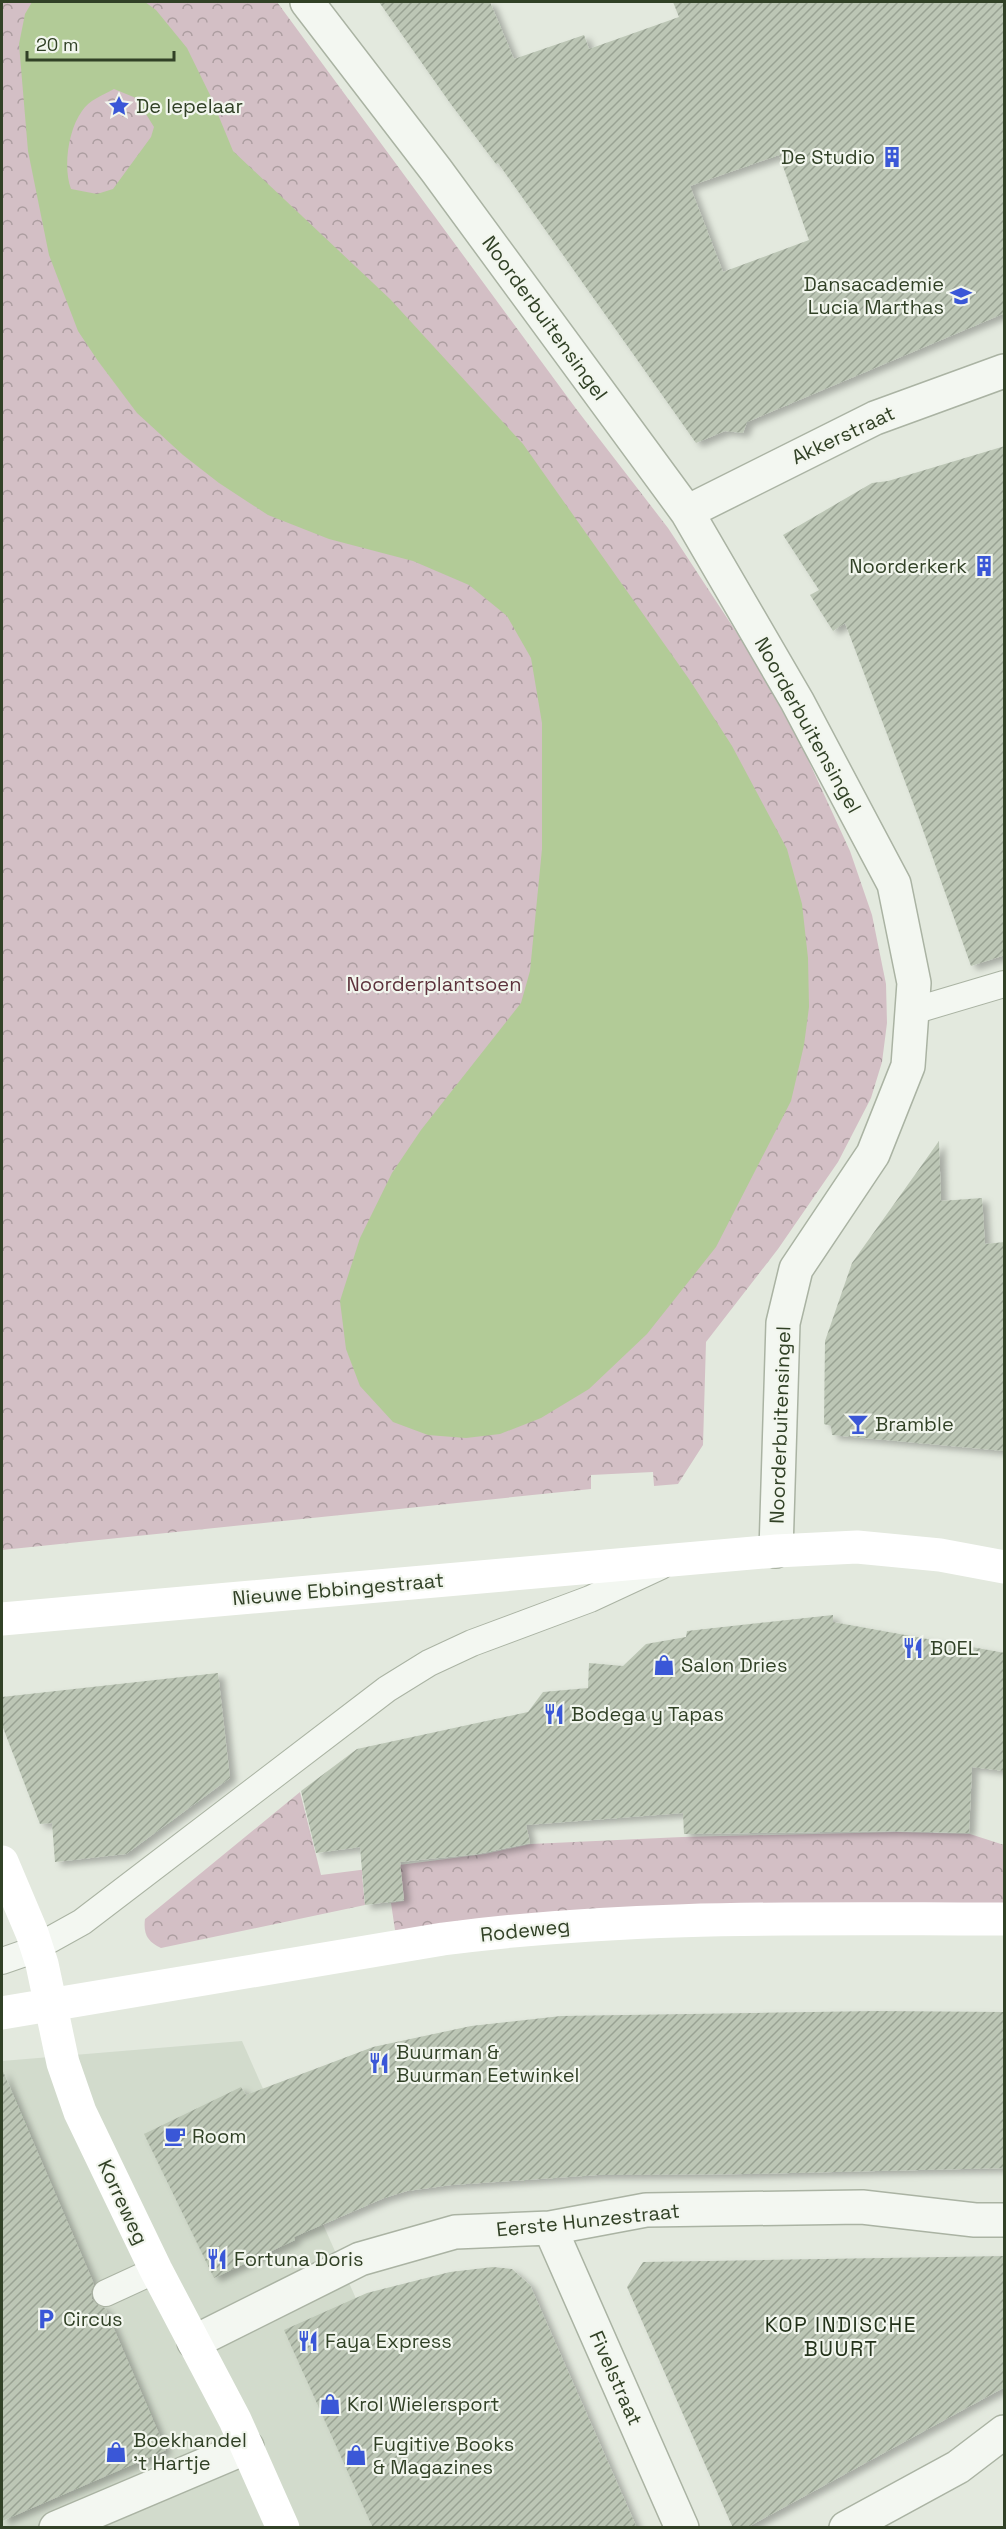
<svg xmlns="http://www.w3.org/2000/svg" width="1006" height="2529" font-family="'Space Grotesk',sans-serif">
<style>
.built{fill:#d2dbcc}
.forest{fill:url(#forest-crowns)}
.water{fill:#b2cb97;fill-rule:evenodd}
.building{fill:url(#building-hatch);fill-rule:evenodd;filter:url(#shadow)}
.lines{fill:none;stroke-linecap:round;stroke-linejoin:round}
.lane-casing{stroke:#aab3a3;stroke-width:28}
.street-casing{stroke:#aab3a3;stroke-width:36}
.lane{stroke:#f3f7f1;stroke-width:26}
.street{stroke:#f3f7f1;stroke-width:33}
.secondary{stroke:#fff;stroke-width:33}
.labels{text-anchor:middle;stroke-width:4.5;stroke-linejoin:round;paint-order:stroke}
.poi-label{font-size:20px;fill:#314126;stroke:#f2f6ee;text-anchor:start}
.street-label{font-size:20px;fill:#314126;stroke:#f2f6ee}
.park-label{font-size:20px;fill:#5d333c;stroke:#f2f6ee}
.neighbourhood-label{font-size:21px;letter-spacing:1.5px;fill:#223119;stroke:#f2f6ee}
</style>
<defs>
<pattern id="forest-crowns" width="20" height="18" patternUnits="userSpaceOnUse" patternTransform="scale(1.5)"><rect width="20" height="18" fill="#d3bfc5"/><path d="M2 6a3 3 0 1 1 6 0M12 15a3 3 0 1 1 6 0" fill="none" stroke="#ac9da0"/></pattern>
<pattern id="building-hatch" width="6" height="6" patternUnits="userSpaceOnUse" patternTransform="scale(1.5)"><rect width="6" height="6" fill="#bcc6b5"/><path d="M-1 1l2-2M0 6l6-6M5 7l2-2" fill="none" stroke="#99a293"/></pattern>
<filter id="shadow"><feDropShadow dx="6" dy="4" stdDeviation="3" flood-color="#0004"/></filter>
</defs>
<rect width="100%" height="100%" fill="#e3e9de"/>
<path class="built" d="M 242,2041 L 457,2527 L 2,2528 L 2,2061 Z"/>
<path class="forest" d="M 2,2 L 277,2 L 577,410 L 668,528 L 754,659 L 805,753 L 850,851 L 872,915 L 886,984 L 887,1023 L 882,1062 L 871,1098 L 838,1162 L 778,1249 L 706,1342 L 703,1445 L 678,1484 L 654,1486 L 653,1472 L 591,1475 L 591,1489 L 2,1550 Z
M 300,1792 L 321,1875 L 485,1854 L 531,1844 L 682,1837 L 897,1832 L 970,1834 L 1004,1845 L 1004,1906 L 395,1930 L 391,1903 L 404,1901 L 401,1871 L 362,1875 L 365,1905 L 161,1948 C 148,1942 143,1934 145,1919 Z"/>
<path class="water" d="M 32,2 L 145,2 L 156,10 L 187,48 L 210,95 L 233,151 L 390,299 L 523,444 L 689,679 L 732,746 L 787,849 L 802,904 L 808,958 L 809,1007 L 804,1045 L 791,1101 L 716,1247 L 647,1334 L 589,1389 L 541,1418 L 500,1434 L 466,1438 L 428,1435 L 393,1422 L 360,1386 L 346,1349 L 340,1301 L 360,1238 L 392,1173 L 421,1130 L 521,1003 L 530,971 L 542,849 L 542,723 L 531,658 L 507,616 L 469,585 L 413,561 L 329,539 L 268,515 L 219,483 L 183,455 L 137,413 L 98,361 L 78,331 L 49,255 L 28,151 L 19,44 L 25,14 ZM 114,89 L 136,98 L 154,127 L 151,137 L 113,189 L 97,194 L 71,189 C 63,168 68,130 82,111 C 89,100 103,95 114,89 Z"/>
<path class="building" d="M 379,2 L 490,2 L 514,59 L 584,35 L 589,49 L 679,17 L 673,2 L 1005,2 L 1005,313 L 747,422 L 743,433 L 725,431 L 696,443 L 498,163 L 496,164 L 450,103 ZM 779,155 L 809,240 L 723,272 L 690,186 Z
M 1005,446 L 1005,955 L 971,966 L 918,816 L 845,623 L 833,631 L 810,595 L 819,590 L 783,535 L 872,483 L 888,481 Z
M 939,1141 L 941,1201 L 982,1198 L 985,1244 L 1005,1242 L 1005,1451 L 832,1435 L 831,1426 L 824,1424 L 825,1341 L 852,1263 Z
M 833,1615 L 833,1622 L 1005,1653 L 1005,1771 L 972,1767 L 969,1833 L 896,1831 L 684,1834 L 683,1813 L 526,1825 L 530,1843 L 477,1854 L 400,1862 L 404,1900 L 365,1905 L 360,1847 L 316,1853 L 301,1791 L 357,1749 L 528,1712 L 543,1692 L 588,1688 L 589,1663 L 623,1666 L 646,1644 L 686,1637 L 687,1631 Z
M 218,1673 L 230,1778 L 126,1854 L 55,1862 L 52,1823 L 40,1824 L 2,1725 L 2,1697 Z
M 876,2011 L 1005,2012 L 1005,2168 L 743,2174 L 597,2175 L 451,2185 L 407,2191 L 384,2198 L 294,2237 L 295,2240 L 214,2278 L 144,2134 L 241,2087 L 246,2095 L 373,2047 L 471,2026 L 561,2016 Z
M 2,2069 L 94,2284 L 91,2291 L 92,2299 L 97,2305 L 105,2308 L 166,2450 L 2,2521 Z
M 1005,2256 L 1005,2387 L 746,2528 L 733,2528 L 627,2287 L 643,2262 Z
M 493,2267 L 512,2269 L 530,2285 L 637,2528 L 373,2528 L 284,2330 L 367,2293 L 450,2272 Z"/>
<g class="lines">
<defs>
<path id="lane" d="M 913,1011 L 1004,984
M 2,1961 L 28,1952 L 82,1922 L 387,1689 L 429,1663 L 472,1643 L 590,1599 L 661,1566
M 106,2293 L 156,2270"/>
<path id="street" d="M 307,2 L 436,170 L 687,512 L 797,701 L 894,884 L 914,983 L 908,1066 L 873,1154 L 796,1269 L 783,1323 L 776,1551
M 687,512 L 875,418 L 1004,371
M 550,2228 L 682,2528
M 194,2342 L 360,2259 L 455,2232 L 550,2228 L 646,2210 L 862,2207 L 975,2220 L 1004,2220
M 56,2528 L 247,2447
M 846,2528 L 958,2467 L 1004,2432"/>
</defs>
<use href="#lane" class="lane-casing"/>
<use href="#street" class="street-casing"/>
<use href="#lane" class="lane"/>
<use href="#street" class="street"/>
<path class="secondary" d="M 2,1619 L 776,1551 L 857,1547 L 940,1555 L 1004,1567
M 2,1862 L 32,1933 L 42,1964 L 63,2063 L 80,2112 L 156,2270 L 235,2420 L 283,2528
M 2,2013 L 443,1939 C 630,1914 817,1919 1004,1919"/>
</g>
<defs>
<symbol id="sight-bare" viewBox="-9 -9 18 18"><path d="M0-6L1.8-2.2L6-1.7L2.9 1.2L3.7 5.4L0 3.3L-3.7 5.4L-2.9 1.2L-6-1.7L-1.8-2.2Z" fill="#3a57d7" stroke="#f2f6ee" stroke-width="2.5" paint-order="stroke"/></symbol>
<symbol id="building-bare" viewBox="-9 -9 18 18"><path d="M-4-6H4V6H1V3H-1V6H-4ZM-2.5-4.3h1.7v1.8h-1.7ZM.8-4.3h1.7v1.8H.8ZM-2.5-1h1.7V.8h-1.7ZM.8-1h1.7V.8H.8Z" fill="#3a57d7" stroke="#f2f6ee" stroke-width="2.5" paint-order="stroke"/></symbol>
<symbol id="university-bare" viewBox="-9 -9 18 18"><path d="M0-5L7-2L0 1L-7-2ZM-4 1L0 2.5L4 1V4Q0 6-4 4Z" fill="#3a57d7" stroke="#f2f6ee" stroke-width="2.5" paint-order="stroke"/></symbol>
<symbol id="bar-bare" viewBox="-9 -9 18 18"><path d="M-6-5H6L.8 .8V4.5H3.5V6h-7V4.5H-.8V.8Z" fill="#3a57d7" stroke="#f2f6ee" stroke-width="2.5" paint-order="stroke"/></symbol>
<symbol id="restaurant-bare" viewBox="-9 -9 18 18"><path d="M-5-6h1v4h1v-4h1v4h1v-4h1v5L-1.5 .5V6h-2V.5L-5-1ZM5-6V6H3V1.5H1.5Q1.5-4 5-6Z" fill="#3a57d7" stroke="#f2f6ee" stroke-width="2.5" paint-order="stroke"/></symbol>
<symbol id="shop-bare" viewBox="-9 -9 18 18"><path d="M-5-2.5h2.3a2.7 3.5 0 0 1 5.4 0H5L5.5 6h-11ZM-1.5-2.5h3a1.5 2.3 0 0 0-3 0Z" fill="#3a57d7" stroke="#f2f6ee" stroke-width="2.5" paint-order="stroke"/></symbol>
<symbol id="cafe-bare" viewBox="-9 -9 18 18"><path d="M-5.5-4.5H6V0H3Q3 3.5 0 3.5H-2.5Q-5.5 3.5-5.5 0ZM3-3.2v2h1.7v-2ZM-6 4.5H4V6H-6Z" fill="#3a57d7" stroke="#f2f6ee" stroke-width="2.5" paint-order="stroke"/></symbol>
<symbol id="parking-bare" viewBox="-9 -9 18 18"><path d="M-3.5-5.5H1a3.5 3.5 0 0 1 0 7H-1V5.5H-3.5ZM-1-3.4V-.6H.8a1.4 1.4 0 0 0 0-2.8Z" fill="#3a57d7" stroke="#f2f6ee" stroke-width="2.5" paint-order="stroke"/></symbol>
</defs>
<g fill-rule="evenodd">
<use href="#sight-bare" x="104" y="91" width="30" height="30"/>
<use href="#building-bare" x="877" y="142" width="30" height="30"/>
<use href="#university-bare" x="946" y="281" width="30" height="30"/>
<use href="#building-bare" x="969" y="551" width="30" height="30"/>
<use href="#bar-bare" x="843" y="1409" width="30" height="30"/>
<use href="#restaurant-bare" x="898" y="1633" width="30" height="30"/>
<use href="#shop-bare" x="649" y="1650" width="30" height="30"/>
<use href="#restaurant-bare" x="539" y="1699" width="30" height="30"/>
<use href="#restaurant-bare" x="364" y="2048" width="30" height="30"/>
<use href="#cafe-bare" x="160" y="2121" width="30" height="30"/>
<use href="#restaurant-bare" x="202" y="2244" width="30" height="30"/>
<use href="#parking-bare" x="31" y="2304" width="30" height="30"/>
<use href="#restaurant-bare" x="293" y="2326" width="30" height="30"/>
<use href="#shop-bare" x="315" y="2389" width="30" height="30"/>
<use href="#shop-bare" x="101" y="2437" width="30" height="30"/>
<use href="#shop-bare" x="341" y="2440" width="30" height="30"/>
</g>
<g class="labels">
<g class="poi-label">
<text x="136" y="113">De lepelaar</text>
<text x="875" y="164" text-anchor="end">De Studio</text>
<text x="944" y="291" text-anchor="end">Dansacademie<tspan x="944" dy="23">Lucia Marthas</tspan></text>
<text x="967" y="573" text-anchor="end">Noorderkerk</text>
<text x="875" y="1431">Bramble</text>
<text x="930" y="1655">BOEL</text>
<text x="681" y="1672">Salon Dries</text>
<text x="571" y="1721">Bodega y Tapas</text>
<text x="396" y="2059">Buurman &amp;<tspan x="396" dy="23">Buurman Eetwinkel</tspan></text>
<text x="192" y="2143">Room</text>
<text x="234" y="2266">Fortuna Doris</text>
<text x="63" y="2326">Circus</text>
<text x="325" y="2348">Faya Express</text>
<text x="347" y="2411">Krol Wielersport</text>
<text x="133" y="2447">Boekhandel<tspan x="133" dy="23">'t Hartje</tspan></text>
<text x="373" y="2451">Fugitive Books<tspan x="373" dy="23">&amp; Magazines</tspan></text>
</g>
<g class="street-label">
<text transform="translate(545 318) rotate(54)" y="7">Noorderbuitensingel</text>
<text transform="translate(843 435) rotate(-25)" y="7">Akkerstraat</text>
<text transform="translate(808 725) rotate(61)" y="7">Noorderbuitensingel</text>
<text transform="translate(780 1425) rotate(-88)" y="7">Noorderbuitensingel</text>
<text transform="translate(338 1589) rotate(-5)" y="7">Nieuwe Ebbingestraat</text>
<text transform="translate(525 1930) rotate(-6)" y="7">Rodeweg</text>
<text transform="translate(123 2202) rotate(65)" y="7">Korreweg</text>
<text transform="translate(588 2220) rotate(-6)" y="7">Eerste Hunzestraat</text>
<text transform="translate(616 2378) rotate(66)" y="7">Fivelstraat</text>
</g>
<g class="park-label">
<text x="434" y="991">Noorderplantsoen</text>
</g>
<g class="neighbourhood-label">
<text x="841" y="2332">KOP INDISCHE<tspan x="841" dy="24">BUURT</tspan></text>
</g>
</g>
<rect width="1006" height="2529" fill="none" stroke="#314126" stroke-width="6"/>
<path d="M27 51v9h147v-9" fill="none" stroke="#314126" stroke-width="3"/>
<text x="36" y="51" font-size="18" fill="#314126" stroke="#f2f6ee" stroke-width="4.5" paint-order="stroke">20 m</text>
</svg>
